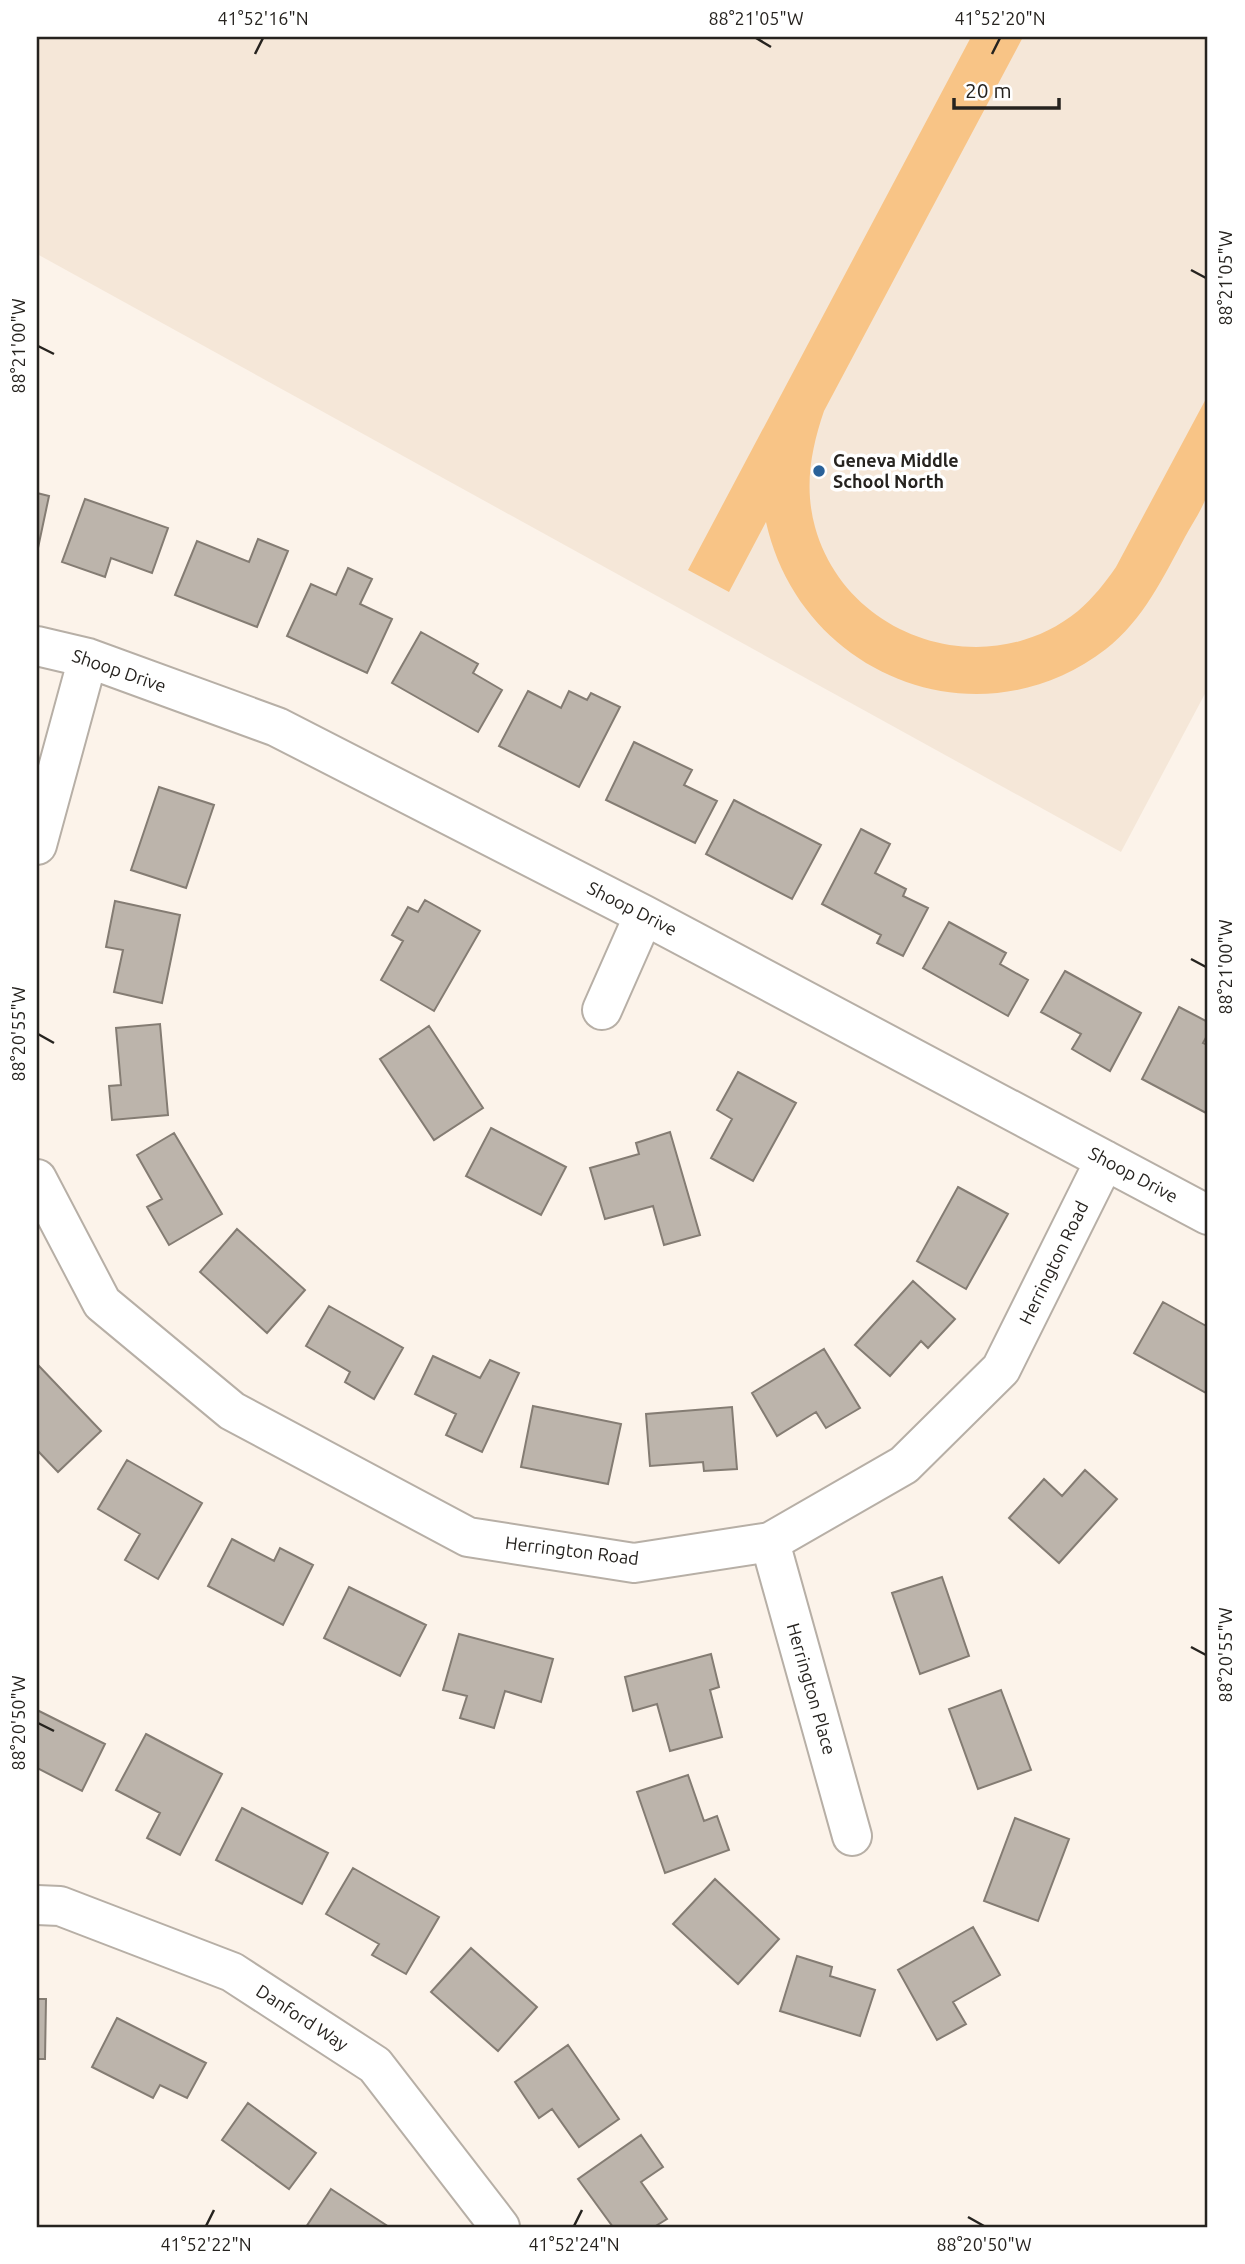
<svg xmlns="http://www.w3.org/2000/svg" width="1245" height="2264" font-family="Ubuntu,sans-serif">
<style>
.built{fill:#f5e7d8}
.green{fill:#f8c486}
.building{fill:#bcb4ab;stroke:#847c73;stroke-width:2}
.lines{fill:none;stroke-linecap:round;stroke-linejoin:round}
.minor-casing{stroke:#b7afa6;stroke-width:42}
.minor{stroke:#fff;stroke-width:38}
.ticks{fill:none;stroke:#26231f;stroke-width:2.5}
.poi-dot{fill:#296199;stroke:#fff;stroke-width:2.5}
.labels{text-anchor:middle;stroke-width:7;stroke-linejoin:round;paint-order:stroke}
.poi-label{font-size:18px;font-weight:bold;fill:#26231f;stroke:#fff;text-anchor:start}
.street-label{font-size:18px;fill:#26231f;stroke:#fff}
.neatline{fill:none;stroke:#26231f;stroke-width:2.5}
.ticks-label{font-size:18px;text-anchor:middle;fill:#26231f}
</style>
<rect width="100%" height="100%" fill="#fcf3ea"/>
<path class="built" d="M 37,37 L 1208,37 L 1208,688 L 1121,852 L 37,254 Z"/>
<path class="green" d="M 971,37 L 1023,37 L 824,411 C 811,449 804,487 815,527 C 846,639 987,685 1078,611 C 1093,598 1105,583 1116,567 L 1208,395 C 1208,419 1208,444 1208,469 C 1208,477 1210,488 1207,495 C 1202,510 1192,524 1185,537 C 1163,578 1143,620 1106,649 C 979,747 800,676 766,522 L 729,592 L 688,570 Z"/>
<path class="building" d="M 37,493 L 49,496 L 38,548 L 37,547 Z
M 85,499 L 168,528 L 152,573 L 111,558 L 105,577 L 62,562 Z
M 258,539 L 288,551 L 257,627 L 175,595 L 197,541 L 249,562 Z
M 348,568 L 372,579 L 360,604 L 392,619 L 367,673 L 287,636 L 311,584 L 336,595 Z
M 421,632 L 478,664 L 473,673 L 502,690 L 478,732 L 392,683 Z
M 528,691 L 561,708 L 569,691 L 587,700 L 591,693 L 620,707 L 579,787 L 499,746 Z
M 634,742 L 692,770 L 684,785 L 717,801 L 695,843 L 606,800 Z
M 159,787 L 214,805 L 186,888 L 131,870 Z
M 734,800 L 821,845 L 792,899 L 706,854 Z
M 861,829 L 890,844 L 875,873 L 906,889 L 903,896 L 928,908 L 903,956 L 877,943 L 881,935 L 822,904 Z
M 425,900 L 480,931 L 434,1011 L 381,980 L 403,941 L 392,935 L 408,907 L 418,912 Z
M 115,901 L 180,915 L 162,1003 L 114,992 L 123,950 L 106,947 Z
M 949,922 L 1006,953 L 1000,964 L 1028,980 L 1008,1016 L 923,968 Z
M 1065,971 L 1141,1013 L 1110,1071 L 1072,1049 L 1081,1034 L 1041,1012 Z
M 1179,1007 L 1208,1022 L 1208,1034 L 1203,1043 L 1208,1045 L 1208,1114 L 1142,1079 Z
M 160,1024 L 168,1115 L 112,1120 L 109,1086 L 121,1085 L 116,1028 Z
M 429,1026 L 483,1108 L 434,1140 L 380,1059 Z
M 738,1072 L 796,1103 L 753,1181 L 711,1158 L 732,1119 L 717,1110 Z
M 491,1128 L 566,1167 L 541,1215 L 466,1176 Z
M 670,1132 L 700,1235 L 664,1245 L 653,1206 L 605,1219 L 590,1168 L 639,1154 L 636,1143 Z
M 174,1133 L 222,1214 L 169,1245 L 147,1207 L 162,1199 L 137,1155 Z
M 958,1187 L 1008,1214 L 966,1289 L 917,1261 Z
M 237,1229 L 305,1290 L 267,1333 L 200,1272 Z
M 913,1281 L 955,1319 L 928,1348 L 921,1341 L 890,1376 L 855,1345 Z
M 1163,1302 L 1208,1327 L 1208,1394 L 1134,1353 Z
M 329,1306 L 403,1348 L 374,1399 L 345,1382 L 350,1372 L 306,1346 Z
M 824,1349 L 860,1408 L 826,1428 L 816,1412 L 777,1436 L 752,1393 Z
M 433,1356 L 480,1378 L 490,1360 L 519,1373 L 482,1452 L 446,1435 L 456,1414 L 415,1394 Z
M 38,1365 L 101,1431 L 58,1472 L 37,1450 Z
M 533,1406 L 621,1424 L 608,1484 L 521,1467 Z
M 732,1407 L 737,1469 L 704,1471 L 703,1462 L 650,1466 L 646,1414 Z
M 127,1460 L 202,1503 L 158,1579 L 125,1560 L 140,1534 L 98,1509 Z
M 1085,1470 L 1117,1499 L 1059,1563 L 1009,1518 L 1044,1479 L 1062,1496 Z
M 232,1539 L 274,1561 L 280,1548 L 313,1565 L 283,1625 L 208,1586 Z
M 942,1577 L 969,1656 L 920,1674 L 892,1593 Z
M 349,1587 L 426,1625 L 400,1676 L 324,1638 Z
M 459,1634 L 553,1659 L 541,1702 L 505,1691 L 494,1728 L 460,1718 L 467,1696 L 443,1690 Z
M 711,1654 L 719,1687 L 710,1690 L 722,1737 L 670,1751 L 657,1704 L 633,1711 L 625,1677 Z
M 1001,1690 L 1031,1770 L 978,1789 L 949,1709 Z
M 37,1710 L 105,1744 L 82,1791 L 37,1768 Z
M 146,1734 L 222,1774 L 180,1855 L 147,1838 L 160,1813 L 116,1790 Z
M 688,1775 L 704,1821 L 717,1816 L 729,1850 L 665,1873 L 637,1792 Z
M 242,1808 L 328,1853 L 302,1904 L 216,1860 Z
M 1015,1818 L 1069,1839 L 1038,1921 L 984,1901 Z
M 353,1868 L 439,1917 L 406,1974 L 372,1955 L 379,1944 L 326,1914 Z
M 715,1879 L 779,1939 L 738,1984 L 673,1924 Z
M 973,1927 L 1000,1975 L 953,2002 L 966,2024 L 937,2040 L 898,1970 Z
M 471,1948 L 537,2007 L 498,2051 L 431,1992 Z
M 797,1956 L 832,1967 L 830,1976 L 875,1990 L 860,2036 L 780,2011 Z
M 37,1999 L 46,1999 L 45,2059 L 37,2059 Z
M 117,2018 L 206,2063 L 187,2098 L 160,2085 L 153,2098 L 92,2067 Z
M 568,2045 L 619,2119 L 579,2147 L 552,2109 L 539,2118 L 515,2082 Z
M 248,2103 L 316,2153 L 289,2189 L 222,2140 Z
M 641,2135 L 663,2167 L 641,2182 L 667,2219 L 654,2227 L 613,2227 L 578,2179 Z
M 331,2189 L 389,2227 L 306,2227 Z"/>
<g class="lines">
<defs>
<path id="minor" d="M 37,646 L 88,658 L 277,727 L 644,915 L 1208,1215
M 37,845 L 88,658
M 602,1010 L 644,915
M 37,1179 L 102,1303 L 232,1411 L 468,1537 L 634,1563 L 770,1542 L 904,1465 L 1001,1369 L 1105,1160
M 770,1542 L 852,1836
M 37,1905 L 60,1906 L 232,1972 L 375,2065 L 500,2227"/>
</defs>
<use href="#minor" class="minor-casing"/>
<use href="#minor" class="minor"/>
</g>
<path class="ticks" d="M 756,38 L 771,47M 255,54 L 263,38M 992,54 L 1000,38M 1191,270 L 1206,278M 38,346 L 54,354M 1191,959 L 1206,967M 38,1034 L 54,1043M 1191,1647 L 1206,1655M 38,1723 L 54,1731M 968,2217 L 984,2226M 206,2226 L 214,2210M 574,2226 L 582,2210"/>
<circle class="poi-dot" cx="819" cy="471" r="7"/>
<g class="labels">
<g class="poi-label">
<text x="833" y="467">Geneva Middle<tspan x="833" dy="21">School North</tspan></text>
</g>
<g class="street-label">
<text transform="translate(119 671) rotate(19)" y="6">Shoop Drive</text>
<text transform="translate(632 909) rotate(27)" y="6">Shoop Drive</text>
<text transform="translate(1133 1175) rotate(28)" y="6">Shoop Drive</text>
<text transform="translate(1054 1263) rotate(-64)" y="6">Herrington Road</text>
<text transform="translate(572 1551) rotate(7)" y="6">Herrington Road</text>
<text transform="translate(811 1689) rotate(74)" y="6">Herrington Place</text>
<text transform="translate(302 2018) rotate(33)" y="6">Danford Way</text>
</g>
</g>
<rect width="1245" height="2264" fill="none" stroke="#ffffff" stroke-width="77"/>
<path d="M954 98v10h105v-10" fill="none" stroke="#26231f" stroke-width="3.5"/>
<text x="965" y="98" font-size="21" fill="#26231f" stroke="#ffffff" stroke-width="5" paint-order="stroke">20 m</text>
<rect x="38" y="38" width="1168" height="2188" class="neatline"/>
<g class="ticks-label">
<text x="263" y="25">41°52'16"N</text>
<text x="756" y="25">88°21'05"W</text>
<text x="1000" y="25">41°52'20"N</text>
<text transform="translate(1226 278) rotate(-90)" y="6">88°21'05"W</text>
<text transform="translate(19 346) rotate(-90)" y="6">88°21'00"W</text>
<text transform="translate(1226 967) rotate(-90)" y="6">88°21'00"W</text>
<text transform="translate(19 1034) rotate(-90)" y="6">88°20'55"W</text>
<text transform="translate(1226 1655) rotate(-90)" y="6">88°20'55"W</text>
<text transform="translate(19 1723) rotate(-90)" y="6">88°20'50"W</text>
<text x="206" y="2251">41°52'22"N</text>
<text x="574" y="2251">41°52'24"N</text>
<text x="984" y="2251">88°20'50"W</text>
</g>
</svg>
